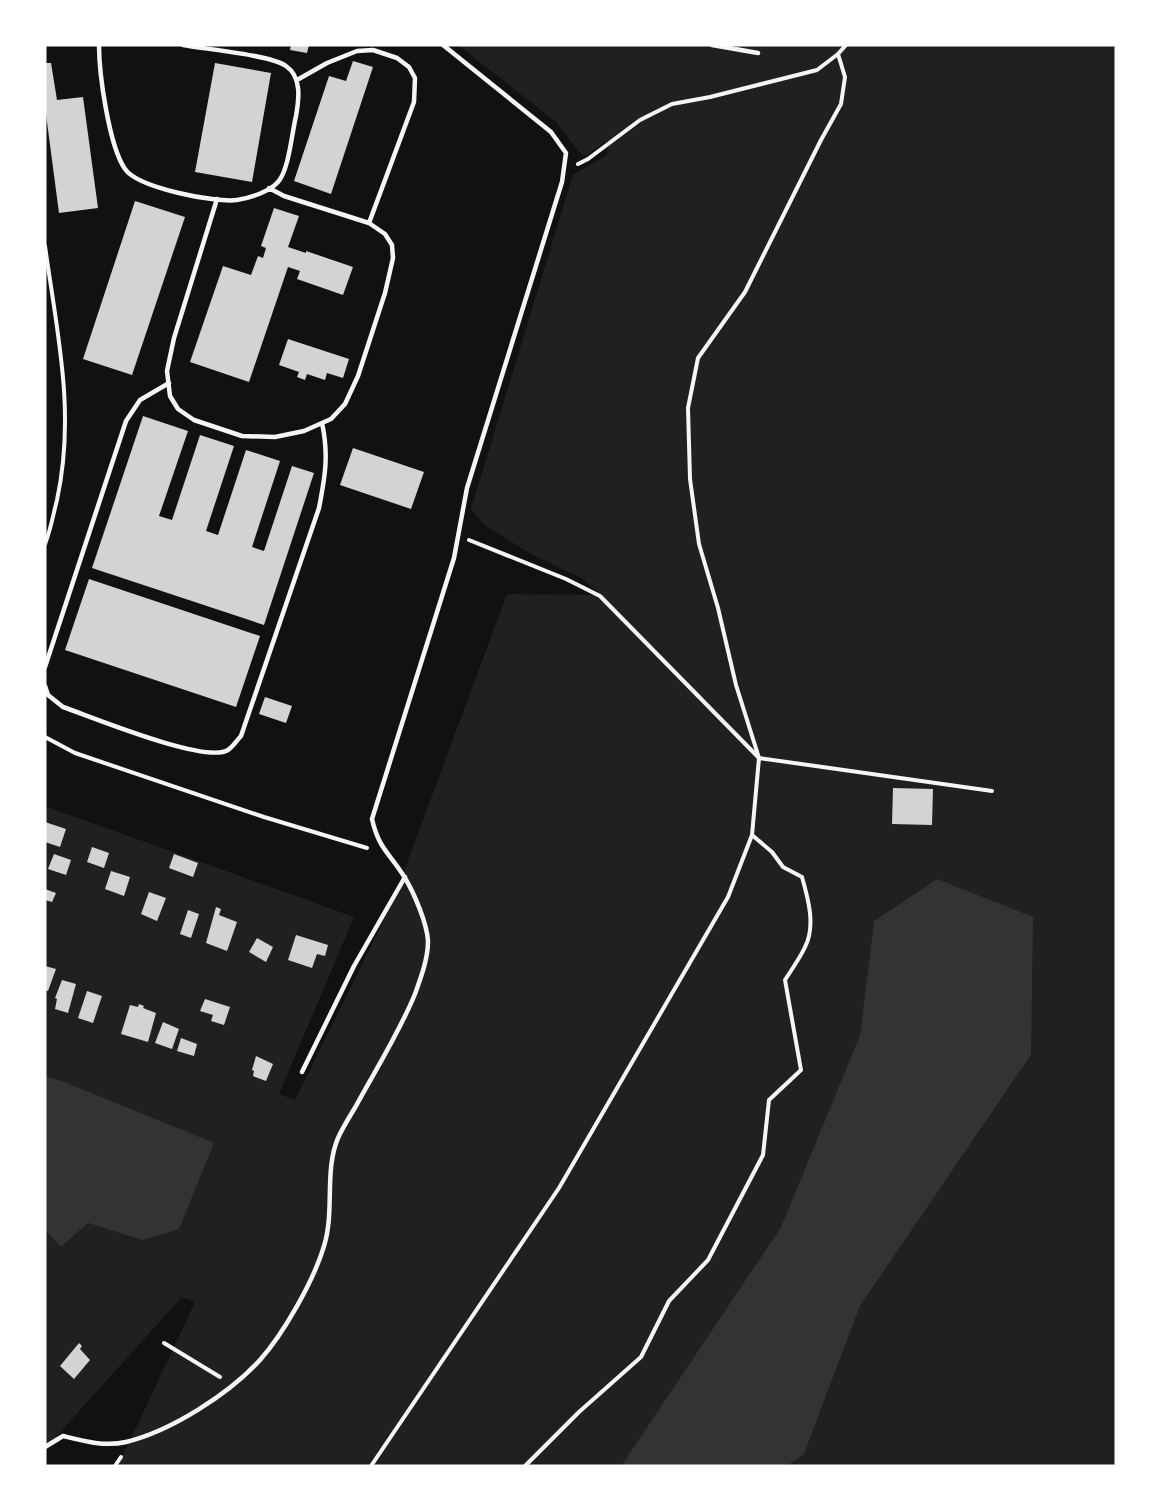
<svg xmlns="http://www.w3.org/2000/svg" width="1161" height="1511" font-family="'PT Sans Narrow',sans-serif">
<style>
.green{fill:#202020}
.water{fill:#333}
.building{fill:#d3d3d3}
.lines{fill:none;stroke-linecap:round;stroke-linejoin:round}
.path{stroke:#f5f5f5;stroke-width:4}
.service{stroke:#f5f5f5;stroke-width:4.5}
</style>
<rect width="100%" height="100%" fill="#111"/>
<path class="green" d="M 458,45 L 1116,45 L 1116,1466 L 787,1466 L 804,1454 L 860,1306 L 1031,1055 L 874,921 L 860,1035 L 781,1227 L 621,1466 L 118,1466 L 195,1302 L 182,1297 L 45,1449 L 45,1230 L 61,1247 L 88,1223 L 142,1240 L 62,1081 L 45,1076 L 45,806 L 354,917 L 279,1094 L 295,1100 L 391,906 L 507,594 L 601,595 L 583,579 L 531,554 L 483,524 L 471,509 L 573,175 L 607,155 L 608,140 L 585,156 L 580,153 L 556,122 Z"/>
<path class="water" d="M 937,879 L 1033,917 L 1031,1055 L 860,1306 L 804,1454 L 787,1466 L 621,1466 L 781,1227 L 860,1035 L 874,921 Z
M 45,1076 L 62,1081 L 214,1143 L 179,1229 L 142,1240 L 88,1223 L 61,1247 L 45,1230 Z"/>
<path class="building" d="M 291,45 L 309,45 L 307,53 L 290,50 Z
M 353,61 L 373,67 L 331,194 L 294,181 L 329,76 L 346,81 Z
M 45,63 L 51,63 L 57,100 L 83,97 L 98,208 L 59,213 L 45,107 Z
M 215,63 L 271,73 L 252,182 L 195,172 Z
M 135,201 L 185,217 L 132,375 L 83,359 Z
M 274,208 L 299,216 L 288,247 L 306,253 L 306,251 L 353,267 L 343,295 L 297,279 L 300,271 L 288,267 L 249,382 L 190,362 L 223,266 L 251,275 L 258,256 L 263,258 L 266,248 L 261,246 Z
M 288,339 L 349,359 L 343,378 L 327,373 L 325,380 L 307,374 L 305,380 L 297,377 L 299,372 L 279,365 Z
M 143,416 L 188,431 L 159,516 L 172,520 L 200,435 L 234,446 L 206,531 L 218,535 L 246,450 L 280,461 L 252,547 L 264,551 L 292,466 L 314,473 L 264,625 L 92,568 Z
M 353,448 L 424,472 L 411,509 L 340,485 Z
M 89,579 L 260,636 L 236,707 L 65,650 Z
M 265,697 L 292,706 L 286,723 L 259,714 Z
M 893,788 L 933,789 L 932,825 L 892,824 Z
M 45,822 L 66,829 L 60,847 L 45,842 Z
M 92,847 L 109,853 L 104,868 L 87,862 Z
M 54,854 L 71,860 L 66,875 L 48,869 Z
M 174,854 L 198,863 L 193,877 L 169,868 Z
M 111,871 L 130,877 L 124,896 L 105,889 Z
M 45,889 L 56,893 L 52,902 L 45,900 Z
M 149,892 L 166,898 L 157,921 L 141,914 Z
M 216,907 L 221,909 L 219,915 L 237,922 L 227,951 L 206,943 Z
M 188,910 L 199,914 L 191,938 L 180,934 Z
M 296,935 L 328,945 L 325,956 L 317,954 L 312,968 L 288,960 Z
M 257,938 L 273,947 L 266,962 L 249,952 Z
M 45,966 L 56,969 L 48,991 L 45,990 Z
M 62,980 L 76,984 L 68,1013 L 55,1009 L 57,999 L 55,998 Z
M 87,991 L 102,996 L 93,1023 L 78,1018 Z
M 205,999 L 230,1007 L 224,1025 L 211,1021 L 213,1015 L 200,1011 Z
M 139,1004 L 144,1006 L 143,1008 L 156,1013 L 148,1042 L 121,1034 L 130,1005 L 138,1007 Z
M 163,1022 L 179,1029 L 172,1049 L 155,1043 Z
M 181,1038 L 197,1044 L 194,1056 L 177,1051 Z
M 256,1056 L 273,1064 L 266,1081 L 253,1076 L 254,1071 L 252,1070 Z
M 79,1343 L 82,1346 L 80,1349 L 90,1360 L 74,1379 L 60,1366 Z"/>
<g class="lines">
<path class="path" d="M 838,54 L 845,77 L 841,104 L 821,140 L 745,292 L 698,358 L 688,408 L 690,479 L 699,544 L 718,608 L 736,685 L 759,758 L 992,791
M 578,164 L 588,159 L 640,120 L 672,104 L 710,97 L 817,70 L 838,54 L 846,45
M 45,246 C 57,333 76,412 57,500 C 53,515 51,529 45,544
M 45,737 L 75,753 L 264,817 L 367,848
M 164,1343 L 220,1377
M 115,1466 L 121,1457
M 371,1466 L 559,1188 L 728,897 L 752,835 L 759,758 L 600,596 L 566,579 L 469,540
M 525,1466 L 579,1412 L 641,1357 L 669,1301 L 708,1260 L 763,1155 L 769,1100 L 801,1070 L 785,980 C 792,969 800,958 805,947 C 816,926 808,898 802,877 L 783,867 L 772,852 L 752,835"/>
<path class="service" d="M 99,45 C 99,74 109,146 125,169 C 138,188 215,203 237,200 C 250,198 269,192 278,182 C 289,170 292,132 296,116 C 299,99 302,77 286,66 C 271,55 204,49 183,45
M 712,45 L 758,53
M 297,80 L 327,63 L 357,51 L 373,50 L 397,58 L 409,67 L 415,78 L 414,102 L 369,223
M 217,199 L 174,338 L 167,371 L 170,396 L 178,409 L 194,420 L 242,436 L 275,437 L 304,431 L 331,419 L 345,404 L 358,376 L 385,293 L 393,258 L 392,245 L 385,234 L 369,223 L 284,196 L 269,188
M 45,667 L 126,421 L 140,400 L 169,383
M 45,686 L 48,695 L 63,707 C 92,717 205,764 228,750 C 233,747 237,740 241,736 L 319,508 C 325,477 329,455 322,423
M 302,1072 L 354,966 L 405,877
M 45,1447 L 63,1436 C 83,1441 105,1447 126,1442 C 171,1431 229,1394 260,1360 C 284,1333 314,1280 324,1246 C 335,1211 324,1171 338,1138 C 343,1127 350,1116 356,1106 C 376,1069 399,1033 415,994 C 421,977 428,959 428,941 C 427,923 414,893 405,878 C 390,853 379,850 372,819 L 454,558 L 467,488 L 562,182 L 566,153 L 551,132 L 443,45"/>
</g>
<rect width="1161" height="1511" fill="none" stroke="#ffffff" stroke-width="93"/>
</svg>
